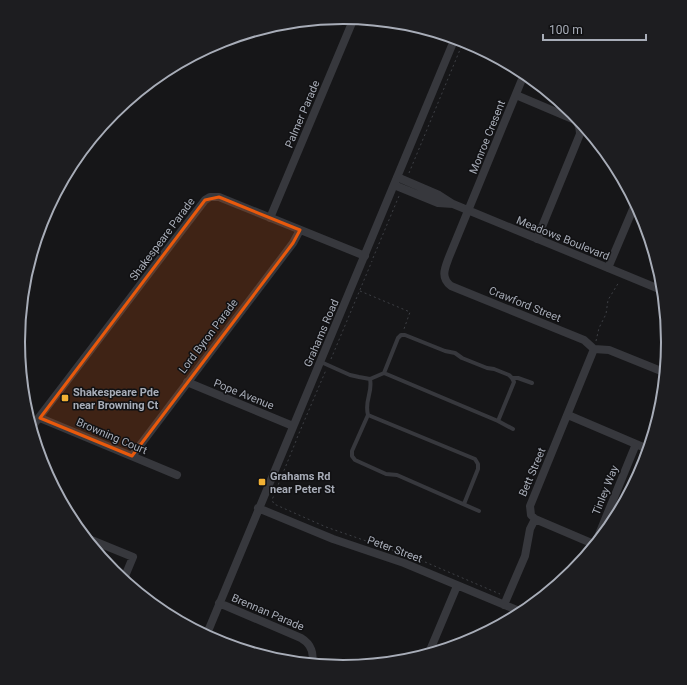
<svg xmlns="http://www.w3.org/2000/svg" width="687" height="685" font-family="Roboto,sans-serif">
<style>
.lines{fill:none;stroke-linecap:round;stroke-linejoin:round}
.path{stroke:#3d3f44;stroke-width:1;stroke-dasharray:2 3;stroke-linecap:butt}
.lane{stroke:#37383d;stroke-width:4}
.street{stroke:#37383d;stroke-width:8}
.marked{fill:#e8590c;fill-opacity:0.2;stroke:#e8590c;stroke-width:3;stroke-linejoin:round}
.poi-dot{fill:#f2b134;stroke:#111113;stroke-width:1.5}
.labels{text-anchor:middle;stroke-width:3;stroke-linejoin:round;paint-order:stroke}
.street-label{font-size:11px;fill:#a8adb8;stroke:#111113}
.poi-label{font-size:11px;font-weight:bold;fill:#a8adb8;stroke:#111113;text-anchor:start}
.rim{fill:none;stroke:#a8adb8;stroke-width:2}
</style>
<rect width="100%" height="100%" fill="#161618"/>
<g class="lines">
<path class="path" d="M 409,173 L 464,40
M 373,258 L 399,196
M 360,291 L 410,312 L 404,329
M 596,341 L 599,328 L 606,314 L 608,300 L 619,282
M 331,359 L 372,261
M 297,438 L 326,370
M 296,441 L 272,500 L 274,504 L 326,527 L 418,559 L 500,594"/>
<path class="lane" d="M 321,362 L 350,375 L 359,377 L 370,379 L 384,373 L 398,338 L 401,335 L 405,335 L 445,351 L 455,353 L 462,358 L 487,368 L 494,369 L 509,375 L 512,378 L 514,382 L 498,421 L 384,373
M 512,378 L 518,378 L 532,383
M 370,379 C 373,393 364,400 368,415 L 475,459 L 478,464 L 478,469 L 464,504
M 368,415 L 352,451 L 352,456 L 355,460 L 386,474 L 397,475 L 479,511
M 498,421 L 513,429"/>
<path class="street" d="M 525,72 L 449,257 C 445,268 440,277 451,286 L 584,340 L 594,349 L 609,350 L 666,373
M 516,95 L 575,120 C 579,124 580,128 580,134 L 537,239
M 397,177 L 439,195 L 453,204 L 664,291
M 394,185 L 438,203 L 453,204
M 270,218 L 354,18
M 608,268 L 636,202
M 187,382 L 293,426
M 568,415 L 650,450
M 40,418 L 177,475
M 31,428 L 205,200 L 210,197 L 219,197 L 365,256
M 132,456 L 293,243 L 300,230
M 258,508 L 333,539 L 404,563 L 524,613
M 535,519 L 596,545
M 84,537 L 133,557 L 123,581
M 595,544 L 636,444
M 219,603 L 301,638 C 311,644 315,654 311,665
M 504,605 L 525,556 L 530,529 L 535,519 L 531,515 L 530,506 L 594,349
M 206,636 L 455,38
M 428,655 L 457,586"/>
</g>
<path class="marked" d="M 219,197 L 300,230 L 293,243 L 132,456 L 40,418 L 205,200 Z"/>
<g class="poi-dot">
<rect x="61" y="394" width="8" height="8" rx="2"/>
<rect x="258" y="478" width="8" height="8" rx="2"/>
</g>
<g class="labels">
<g class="street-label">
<text transform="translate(302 114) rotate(-67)" y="4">Palmer Parade</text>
<text transform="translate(487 137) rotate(-68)" y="4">Monroe Cresent</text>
<text transform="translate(563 238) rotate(22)" y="4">Meadows Boulevard</text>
<text transform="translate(162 239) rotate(-53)" y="4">Shakespeare Parade</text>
<text transform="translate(525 304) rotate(22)" y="4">Crawford Street</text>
<text transform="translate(321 333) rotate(-67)" y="4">Grahams Road</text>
<text transform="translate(208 336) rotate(-53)" y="4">Lord Byron Parade</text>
<text transform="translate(244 394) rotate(22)" y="4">Pope Avenue</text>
<text transform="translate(112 436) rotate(23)" y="4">Browning Court</text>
<text transform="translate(532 472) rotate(-67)" y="4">Bett Street</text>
<text transform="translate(605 490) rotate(-68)" y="4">Tinley Way</text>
<text transform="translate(395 549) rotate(20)" y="4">Peter Street</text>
<text transform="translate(268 612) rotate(23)" y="4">Brennan Parade</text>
</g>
<g class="poi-label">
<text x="73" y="396">Shakespeare Pde<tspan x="73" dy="13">near Browning Ct</tspan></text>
<text x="270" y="480">Grahams Rd<tspan x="270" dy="13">near Peter St</tspan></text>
</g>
</g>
<path d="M0 0H687V685H0ZM25 342a318 318 0 1 1 636 0a318 318 0 1 1-636 0Z" fill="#1d1d20" fill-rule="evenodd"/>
<path class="rim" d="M25 342a318 318 0 1 1 636 0a318 318 0 1 1-636 0Z"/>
<path d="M543 34v6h103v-6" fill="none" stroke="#a8adb8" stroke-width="2"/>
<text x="549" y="34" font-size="12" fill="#a8adb8" stroke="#111113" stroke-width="3" paint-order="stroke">100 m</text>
</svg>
